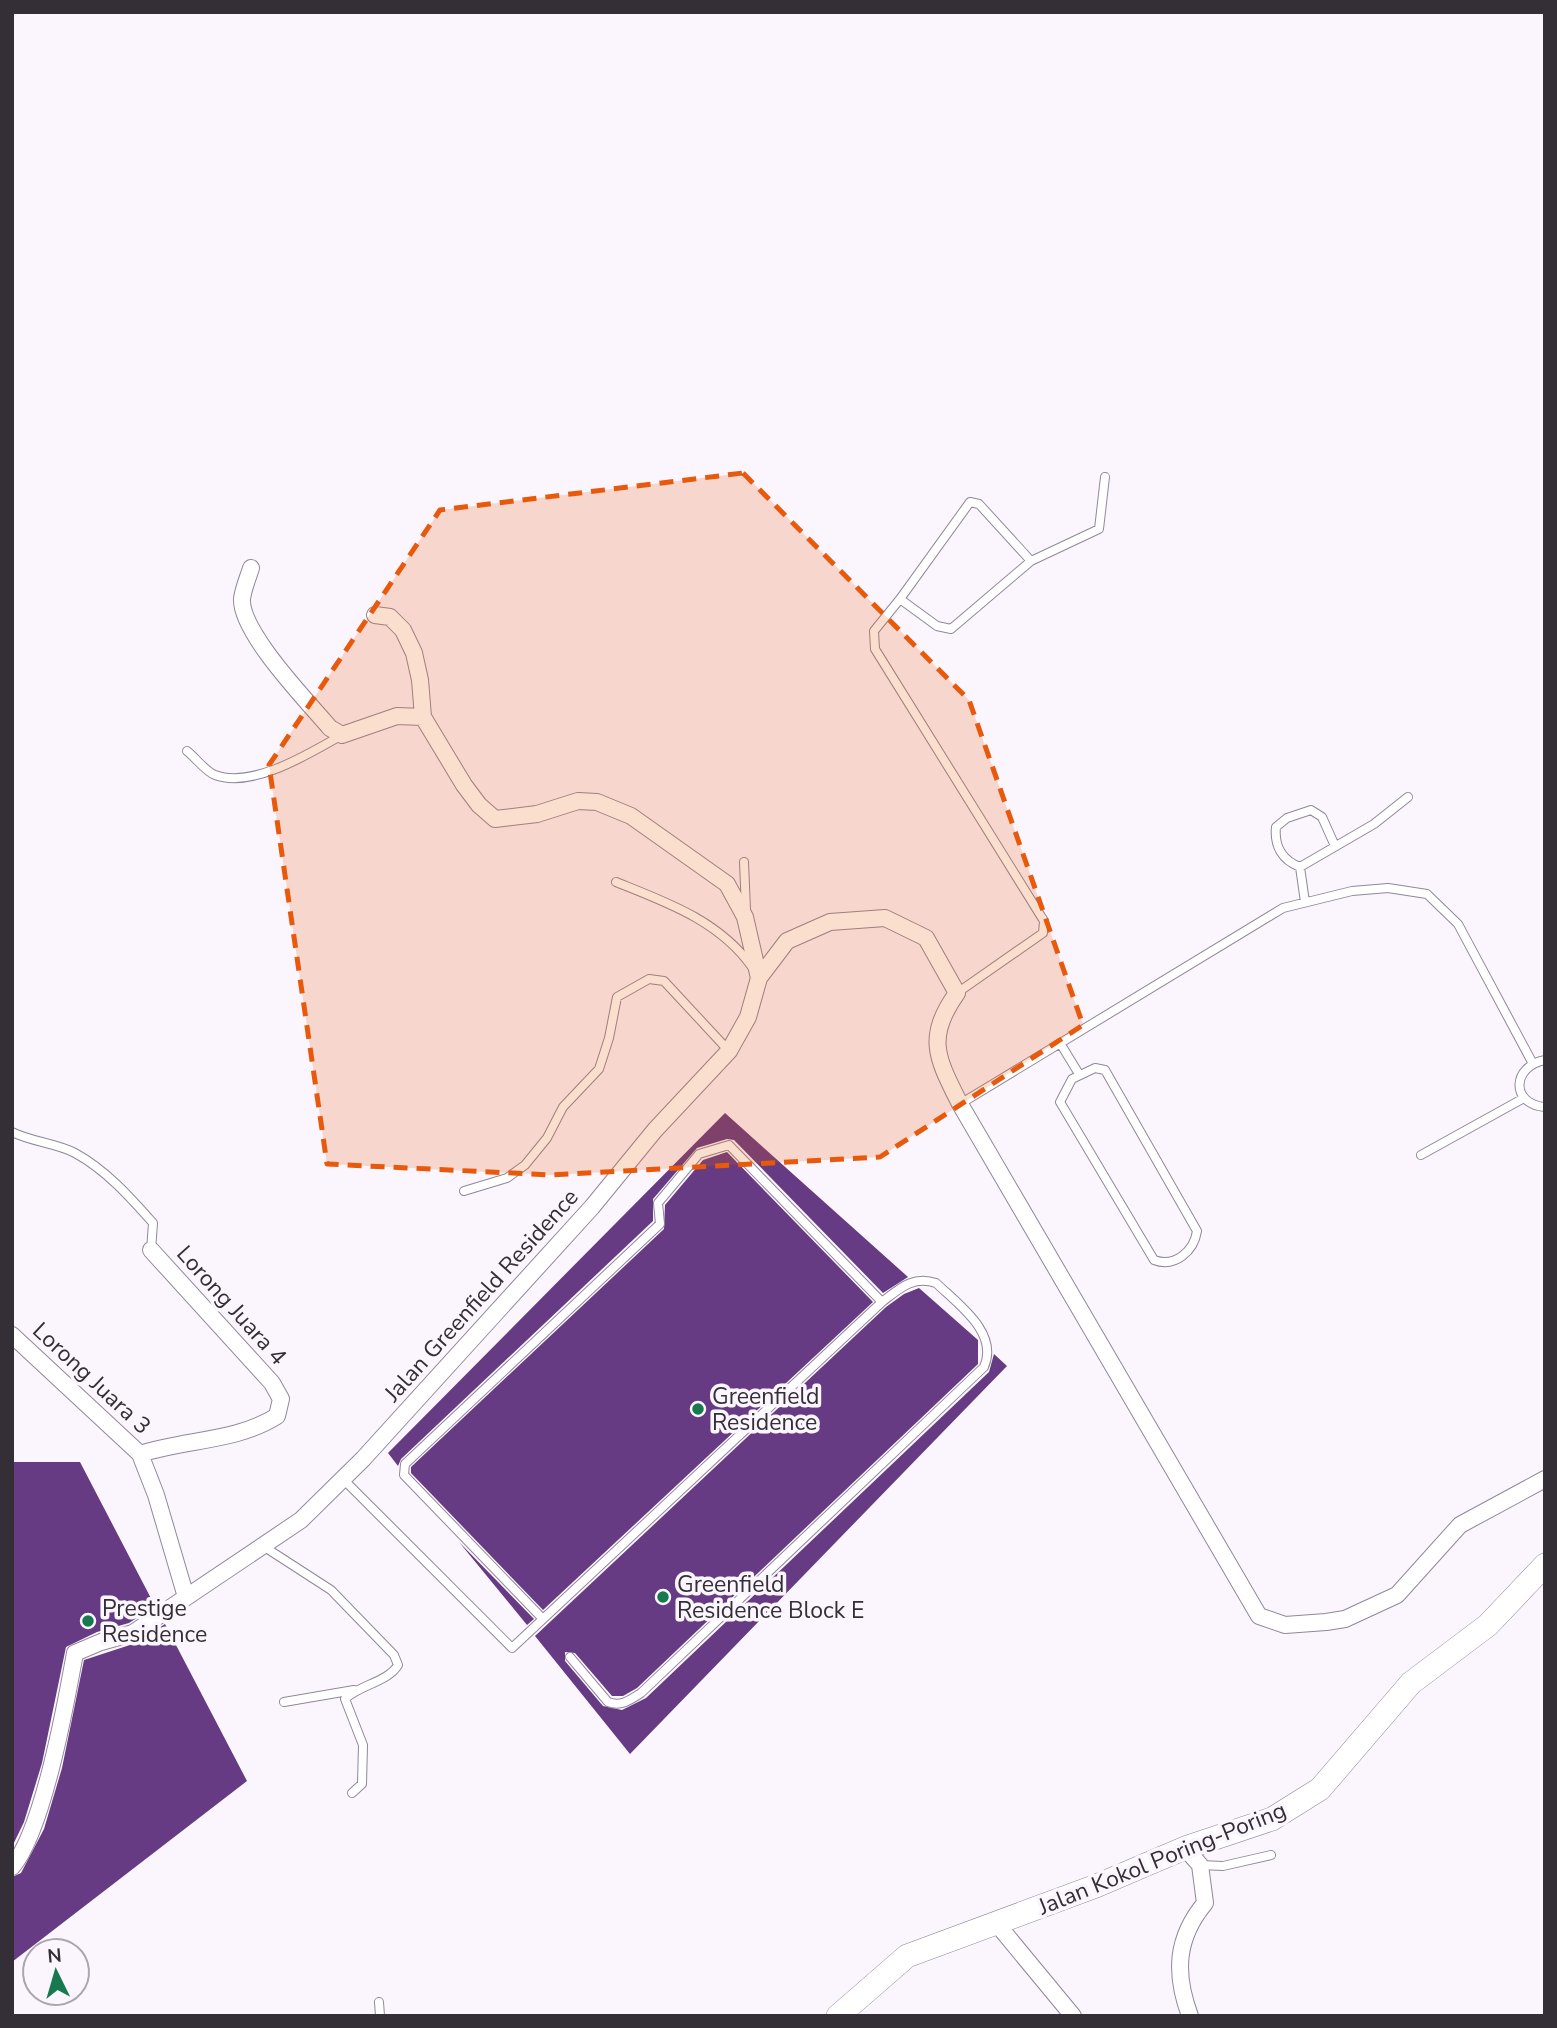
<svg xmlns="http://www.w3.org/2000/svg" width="1557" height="2028" font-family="'Nunito Sans',sans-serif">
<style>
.building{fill:#663b84}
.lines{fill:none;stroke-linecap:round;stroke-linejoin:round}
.service-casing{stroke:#91879a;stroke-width:10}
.minor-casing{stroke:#91879a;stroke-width:18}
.secondary-casing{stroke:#91879a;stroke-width:24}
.service{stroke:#fff;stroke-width:8}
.minor{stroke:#fff;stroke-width:16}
.secondary{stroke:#fff;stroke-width:23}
.marked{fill:#e8590c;fill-opacity:0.2;stroke:#e8590c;stroke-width:5;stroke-dasharray:14 9;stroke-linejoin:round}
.poi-dot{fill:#187951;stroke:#fbf6fe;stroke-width:2.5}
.labels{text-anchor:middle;stroke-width:7;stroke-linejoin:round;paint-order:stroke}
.street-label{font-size:23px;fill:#342f37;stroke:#fbf6fe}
.poi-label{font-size:23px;fill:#342f37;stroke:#fbf6fe;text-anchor:start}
</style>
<rect width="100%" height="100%" fill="#fbf6fe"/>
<path class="building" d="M 725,1113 L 908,1277 L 883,1293 L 734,1140 L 727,1139 L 697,1148 L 653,1199 L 653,1221 L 401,1459 L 398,1466 L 388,1453 Z
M 727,1152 L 873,1302 L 543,1610 L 411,1473 L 411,1467 L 664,1229 L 665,1205 L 703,1160 Z
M 919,1288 L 978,1340 L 978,1364 L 637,1688 L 623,1696 L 612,1696 L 575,1653 L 565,1652 L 565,1661 L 603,1706 L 622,1710 L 646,1698 L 989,1372 L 994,1354 L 1007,1366 L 630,1754 L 535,1636 L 886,1307 L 904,1294 Z
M 12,1462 L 80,1462 L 155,1606 L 129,1623 L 97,1632 L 66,1647 L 42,1763 L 24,1822 L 12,1847 Z
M 459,1542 L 534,1619 L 527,1625 Z
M 165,1624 L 247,1781 L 12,1962 L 12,1877 L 21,1873 L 44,1829 L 62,1768 L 84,1660 L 136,1643 Z"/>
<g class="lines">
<defs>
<path id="service" d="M 970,502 L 979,504 L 1031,561 L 951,629 L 937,626 L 900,599 Z
M 1031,561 L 1099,529 L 1105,477
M 900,599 L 874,631 L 875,649 L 1044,921 L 1043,933 L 957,993
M 187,751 C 195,757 206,772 215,775 C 253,789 310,753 342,735
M 1335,846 L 1322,817 L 1311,810 L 1287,818 L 1276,827 C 1274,846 1282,860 1300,867 L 1374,824 L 1408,797
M 744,862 L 746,910
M 1300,867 L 1305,902
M 616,882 C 666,902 720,921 752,967
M 1060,1043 L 1079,1074
M 1545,1060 C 1512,1066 1510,1104 1545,1107
M 1095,1068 L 1105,1070 L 1197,1231 C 1194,1251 1175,1268 1154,1260 L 1060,1102 L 1072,1079 Z
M 960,1104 L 1283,908 L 1352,891 L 1388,888 L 1427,894 L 1458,924 L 1532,1062
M 12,1132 C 32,1142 56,1143 75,1153 C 106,1170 130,1197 153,1223 L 151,1250
M 1421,1155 L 1524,1098
M 464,1191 L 507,1178 L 525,1165 L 547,1138 L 563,1107 L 599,1069 L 609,1038 L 617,997 L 649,979 L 664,981 L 729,1051
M 342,1478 L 512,1648 L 882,1302 L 729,1145 L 699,1154 L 658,1203 L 660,1224 L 405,1464 L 404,1475 L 542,1618
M 263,1546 L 331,1590 L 394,1655 L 398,1665 C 388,1682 359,1685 345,1699 L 363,1745 L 362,1784 L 352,1793
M 570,1657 L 608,1702 C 621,1707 630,1700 641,1693 L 984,1367 C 999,1333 959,1305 936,1283 C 913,1275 899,1289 882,1302
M 284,1702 L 354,1690
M 1200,1865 L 1223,1866 L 1271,1855
M 379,2002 L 380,2016"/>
<path id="minor" d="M 251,568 C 248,578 243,589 242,599 C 240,632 308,702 330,728 L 342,735 L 397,716 L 423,717
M 375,615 L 390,617 L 403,630 L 414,653 L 420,680 L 423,717 L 464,785 L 479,805 L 495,819 L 537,814 L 578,801 L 597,802 L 631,816 L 727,884 L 745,917 L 759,978
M 12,1335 L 140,1454 L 156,1495 L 186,1597
M 140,1454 C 185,1439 236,1442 277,1416 L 281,1399 L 272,1383 L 151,1250
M 1185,1848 L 1200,1865 L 1205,1903 C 1176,1938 1174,1973 1190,2016
M 12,1867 C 43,1831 66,1703 75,1653 L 101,1642 L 133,1633 L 301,1520 L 363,1459 L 592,1207 L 655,1130 L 729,1051 L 748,1017 L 759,978 L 787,941 L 830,922 L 885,918 L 926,938 L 957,993 C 925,1038 937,1058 960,1104 L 1259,1616 L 1285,1625 L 1326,1622 L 1345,1619 L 1397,1595 L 1460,1525 L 1545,1479
M 997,1924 L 1073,2016"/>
<path id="secondary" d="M 838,2016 L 907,1956 L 1096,1886 L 1185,1848 L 1272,1819 L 1320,1789 L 1411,1683 L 1488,1625 L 1545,1565"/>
</defs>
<use href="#service" class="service-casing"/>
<use href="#minor" class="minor-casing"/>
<use href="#secondary" class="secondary-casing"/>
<use href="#service" class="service"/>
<use href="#minor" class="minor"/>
<use href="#secondary" class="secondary"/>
</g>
<path class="marked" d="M 743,473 L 969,700 L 1083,1025 L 880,1157 L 552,1175 L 327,1164 L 269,765 L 440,510 Z"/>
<g class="poi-dot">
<circle cx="698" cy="1409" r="7"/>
<circle cx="663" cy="1597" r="7"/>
<circle cx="88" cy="1621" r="7"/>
</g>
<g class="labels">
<g class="street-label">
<text transform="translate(481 1295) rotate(-48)" y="8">Jalan Greenfield Residence</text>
<text transform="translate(232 1305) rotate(48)" y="8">Lorong Juara 4</text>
<text transform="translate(92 1378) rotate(43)" y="8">Lorong Juara 3</text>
<text transform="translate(1162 1858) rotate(-22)" y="8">Jalan Kokol Poring-Poring</text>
</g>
<g class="poi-label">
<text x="712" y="1404">Greenfield<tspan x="712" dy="26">Residence</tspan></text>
<text x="677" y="1592">Greenfield<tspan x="677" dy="26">Residence Block E</tspan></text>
<text x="102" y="1616">Prestige<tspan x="102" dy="26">Residence</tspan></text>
</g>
</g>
<rect width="1557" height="2028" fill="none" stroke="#342f37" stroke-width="28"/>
<g transform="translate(56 1972) rotate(355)"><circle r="33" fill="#fbf6fe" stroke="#aba6ae" stroke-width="2"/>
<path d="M0-5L12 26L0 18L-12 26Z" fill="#187951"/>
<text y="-10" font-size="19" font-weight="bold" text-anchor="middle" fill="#342f37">N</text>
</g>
</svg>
